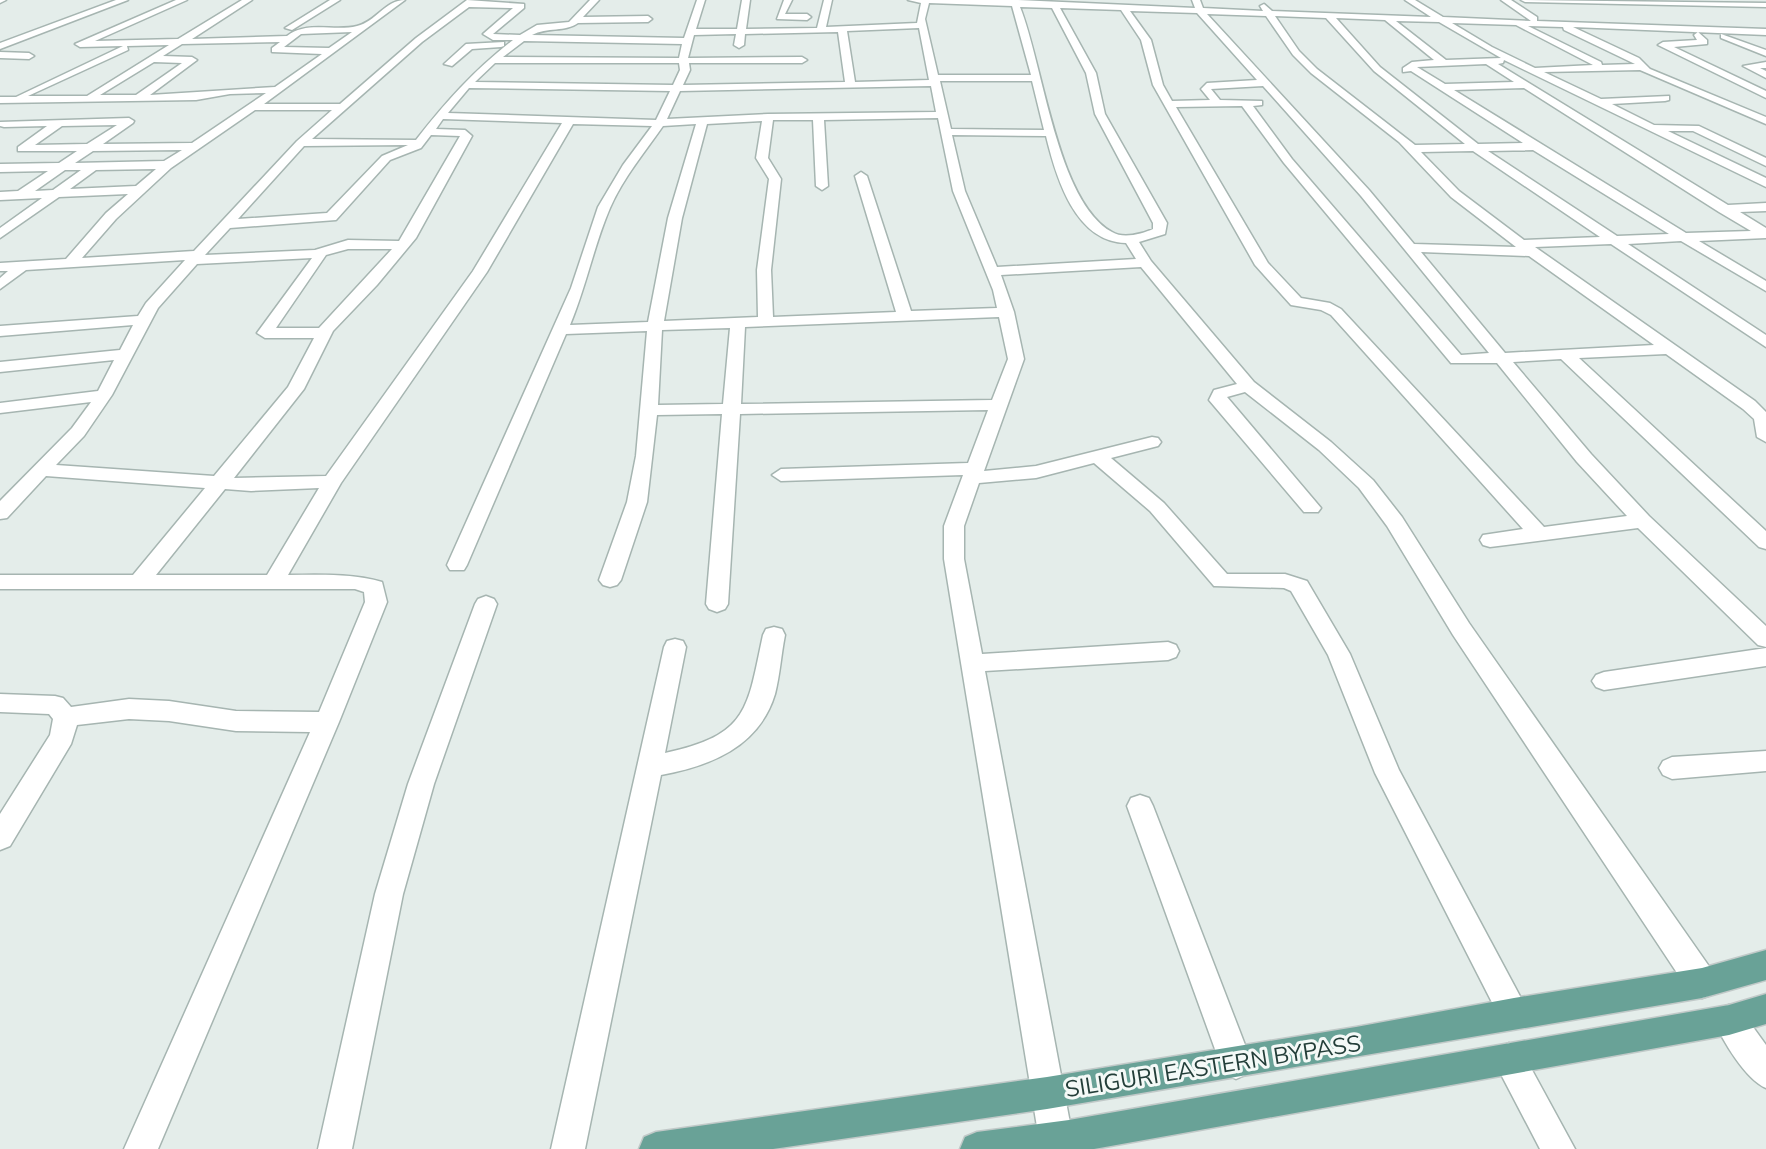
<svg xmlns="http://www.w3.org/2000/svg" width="1766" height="1149" font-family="Mulish,sans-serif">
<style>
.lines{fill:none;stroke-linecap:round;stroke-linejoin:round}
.minor-casing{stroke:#a6b5b1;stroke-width:3}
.major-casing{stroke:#c1c9c8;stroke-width:3}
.minor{fill:#fff;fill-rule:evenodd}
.major{fill:#69a297;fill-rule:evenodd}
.labels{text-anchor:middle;stroke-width:6;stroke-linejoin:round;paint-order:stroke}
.near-street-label{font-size:23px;fill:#233e39;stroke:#f4f9f7}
</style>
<rect width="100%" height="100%" fill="#e4edea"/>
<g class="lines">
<defs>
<path id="minor" d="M 0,0 L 6,0 L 0,3 Z
M 116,0 L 128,0 L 0,49 L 0,43 Z
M 176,0 L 187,0 L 95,41 L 178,39 L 242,0 L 252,0 L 192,39 L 287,36 C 307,20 334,32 357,26 C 376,22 385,0 405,0 L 264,104 L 340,104 L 416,38 L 467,0 L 524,4 L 524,8 L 493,34 L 520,35 L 537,25 L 569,22 L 590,0 L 599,0 L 583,17 L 648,16 L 652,19 L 648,22 L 578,23 C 566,32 547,27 532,35 L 684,38 L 697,0 L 705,0 L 696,29 L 737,29 L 742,0 L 750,0 L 746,29 L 817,28 L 824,0 L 832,0 L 826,27 L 917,23 L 921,3 L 908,0 L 1018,0 L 1195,8 L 1192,0 L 1200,0 L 1203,8 L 1263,11 L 1260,6 L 1264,4 L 1272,11 L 1431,17 L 1405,0 L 1415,0 L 1443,17 L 1531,21 L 1501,0 L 1511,0 L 1537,17 L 1537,21 L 1766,29 L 1766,35 L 1573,27 L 1639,58 L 1650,69 L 1766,117 L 1766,124 L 1640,70 L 1544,72 L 1601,99 L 1669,96 L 1669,100 L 1665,101 L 1612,104 L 1654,125 L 1699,126 L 1766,158 L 1766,166 L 1693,131 L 1668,131 L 1766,178 L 1766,187 L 1504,60 L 1503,63 L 1498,64 L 1728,205 L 1766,203 L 1766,211 L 1740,212 L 1766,228 L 1766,238 L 1699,241 L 1766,281 L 1766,291 L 1681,241 L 1628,244 L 1766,335 L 1766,347 L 1611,244 L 1535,247 L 1755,401 L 1766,412 L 1766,442 L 1757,437 L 1754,419 L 1743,409 L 1666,354 L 1579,358 L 1766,531 L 1766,549 L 1759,547 L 1561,359 L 1513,362 L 1591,454 L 1649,516 L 1766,626 L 1766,647 L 1758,645 L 1638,528 L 1490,547 L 1483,545 L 1480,540 L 1483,535 L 1523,529 L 1331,315 L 1321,310 L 1291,305 L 1255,265 L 1153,85 L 1141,40 L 1121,10 L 1060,8 L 1096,73 L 1105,114 L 1167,223 L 1165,234 L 1139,242 L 1151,261 L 1254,382 L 1331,442 L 1373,480 L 1402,517 L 1469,623 L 1713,972 L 1717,983 L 1713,994 L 1702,998 L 1691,994 L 1453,635 L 1387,526 L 1359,488 L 1319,450 L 1245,392 L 1227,397 L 1321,508 L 1318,512 L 1304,512 L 1209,400 L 1214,390 L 1237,384 L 1141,267 L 1001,275 L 1014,312 L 1024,359 L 984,471 L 1036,466 L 1152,437 L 1158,438 L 1161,442 L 1158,446 L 1111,458 L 1164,503 L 1227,574 L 1285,574 L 1307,581 L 1350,654 L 1399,770 L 1529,1013 L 1525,1024 L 1514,1028 L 1503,1024 L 1375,773 L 1328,655 L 1291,591 L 1284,588 L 1214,586 L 1150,511 L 1094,463 L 1036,478 L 979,483 L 964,526 L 964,559 L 982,654 L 1168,642 L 1176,645 L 1179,651 L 1176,657 L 1168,660 L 985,671 L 1073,1139 L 1069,1149 L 1043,1149 L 1039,1139 L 944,559 L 944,526 L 963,475 L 781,481 L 772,475 L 781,469 L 968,463 L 988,410 L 740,414 L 728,604 L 725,609 L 717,612 L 709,609 L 706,604 L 722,414 L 657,415 L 647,502 L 621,580 L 617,585 L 610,587 L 603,585 L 599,580 L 627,502 L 636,456 L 647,331 L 566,334 L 467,565 L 464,570 L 450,570 L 447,565 L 571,288 L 598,207 L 623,165 L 652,126 L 573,124 L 487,272 L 341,483 L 288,575 C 320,575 351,573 382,582 L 387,602 L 339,722 L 158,1149 L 124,1149 L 310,732 L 236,731 L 169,721 L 129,719 L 77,725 L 71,744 L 10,846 L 0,850 L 0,814 L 50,735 L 53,719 L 49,714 L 0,712 L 0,694 L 55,696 L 63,698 L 71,707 L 129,699 L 169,701 L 236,711 L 319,712 L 365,602 L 364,592 L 355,589 L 0,589 L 0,575 L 133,575 L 205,488 L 46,476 L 7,518 L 0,519 L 0,501 L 72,428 L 91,402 L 0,413 L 0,403 L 98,391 L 114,360 L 0,372 L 0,362 L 120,350 L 133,325 L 0,336 L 0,326 L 138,316 L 146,303 L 185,260 L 26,270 L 0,289 L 0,278 L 8,271 L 0,271 L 0,263 L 66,259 L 106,213 L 128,194 L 59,197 L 0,238 L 0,228 L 42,198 L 0,200 L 0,192 L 18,191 L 48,171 L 0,172 L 0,164 L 59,163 L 77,151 L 18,151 L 18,147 L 47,126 L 4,127 L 0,126 L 0,122 L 129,118 L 134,121 L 133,123 L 103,144 L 192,143 L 266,93 L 230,94 L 196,100 L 0,103 L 0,97 L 16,97 L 123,46 L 80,47 L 75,44 ZM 929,3 L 1012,6 L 1031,75 L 938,75 L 925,19 ZM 469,7 L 513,8 L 483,34 L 493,40 L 513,40 C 473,71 445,103 416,140 L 312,139 L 422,42 ZM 1020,7 L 1052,8 L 1086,73 L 1095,114 L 1153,223 L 1153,229 C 1142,234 1123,239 1112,232 C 1057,202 1043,64 1020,7 ZM 1130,11 L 1197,13 L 1257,80 L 1207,83 L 1201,89 L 1210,100 L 1172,101 L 1163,85 L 1151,40 ZM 1207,14 L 1266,16 L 1293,55 L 1311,73 L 1399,142 L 1451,197 L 1516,247 L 1414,244 L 1369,190 ZM 1275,16 L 1326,18 L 1374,71 L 1465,144 L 1415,145 L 1317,69 L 1299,51 ZM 1336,18 L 1385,20 L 1434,60 L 1412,62 L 1403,68 L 1403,72 L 1411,71 L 1523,143 L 1478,144 L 1380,67 ZM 1396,21 L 1439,22 L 1501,58 L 1446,60 ZM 1452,23 L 1516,25 L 1593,65 L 1535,68 L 1492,47 ZM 1528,26 L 1563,27 L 1564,30 L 1635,64 L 1602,65 L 1601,62 ZM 919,28 L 929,80 L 855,82 L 847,31 ZM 352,32 L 329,48 L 284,47 L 301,34 ZM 838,32 L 845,82 L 683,85 L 690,70 L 689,63 L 802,63 L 807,60 L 802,57 L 688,58 L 694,35 L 736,34 L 734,45 L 739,48 L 744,45 L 745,34 ZM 524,41 L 682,44 L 679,58 L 503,57 ZM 280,42 L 272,48 L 272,52 L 322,54 L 275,87 L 150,95 L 197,60 L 192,57 L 163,56 L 182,44 ZM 169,45 L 87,96 L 28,96 L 128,50 L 127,46 ZM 154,62 L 182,63 L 136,95 L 100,95 ZM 495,63 L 679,63 L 680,70 L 673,85 L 475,82 ZM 1486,64 L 1514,82 L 1445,84 L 1417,67 ZM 940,81 L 1032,81 L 1044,130 L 951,129 ZM 931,86 L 936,112 L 768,114 L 667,119 L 680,91 ZM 1263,86 L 1361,196 L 1489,353 L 1461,355 L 1292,159 L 1253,106 L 1262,105 L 1262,101 L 1220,100 L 1211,89 ZM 469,88 L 670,91 L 656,120 L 448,113 ZM 1524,88 L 1719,212 L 1751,231 L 1686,233 L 1454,90 ZM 1242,106 L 1284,163 L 1451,363 L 1497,363 L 1577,462 L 1627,516 L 1544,527 L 1341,309 L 1330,303 L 1301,298 L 1268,263 L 1176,107 ZM 255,110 L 332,110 L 297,141 L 194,251 L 82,258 L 116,219 L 171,168 ZM 938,118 L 953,191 L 993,290 L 997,308 L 911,311 L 867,176 L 861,172 L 855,176 L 896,312 L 773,317 L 771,270 L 781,179 L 768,158 L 773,120 L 813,120 L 816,186 L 822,190 L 828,186 L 824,120 ZM 443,119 L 562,123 L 473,271 L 326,476 L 234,478 L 304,389 L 333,331 L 377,285 L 416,238 L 472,136 L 465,130 L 436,129 ZM 762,121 L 756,158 L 769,179 L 757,270 L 758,317 L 664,321 L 682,218 L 707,124 ZM 696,124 L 668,218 L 648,322 L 570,325 C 586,287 594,245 610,208 C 623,178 645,152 663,126 ZM 117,125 L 87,144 L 35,145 L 62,126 ZM 431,135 L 460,136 L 399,241 L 348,240 L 315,250 L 205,255 L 230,228 L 336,220 L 390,160 L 421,148 ZM 952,135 L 1046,136 C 1056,177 1075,242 1126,243 L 1136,259 L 997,267 L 965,191 ZM 408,145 L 382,156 L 327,213 L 238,219 L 304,146 ZM 182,150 L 164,161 L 75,163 L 93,151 ZM 1533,150 L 1669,234 L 1617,236 L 1488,151 ZM 1473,151 L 1600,237 L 1524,240 L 1459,191 L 1421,152 ZM 156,169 L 136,186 L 70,189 L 96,170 ZM 65,170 L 81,170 L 53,190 L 35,191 ZM 348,249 L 392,249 L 319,328 L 276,328 L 326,255 ZM 1421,252 L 1529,256 L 1654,345 L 1505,353 ZM 312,258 L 257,333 L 265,338 L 314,338 L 288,387 L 214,476 L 56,465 L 84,436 L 112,395 L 158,308 L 197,264 ZM 999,317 L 1008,359 L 992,400 L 741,404 L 745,327 ZM 730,328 L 723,404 L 658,405 L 662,330 ZM 319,488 L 267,575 L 156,575 L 225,489 L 251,491 Z
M 330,0 L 340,0 L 292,30 L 285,28 Z
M 784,0 L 792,0 L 785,14 L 807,14 L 811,17 L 807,20 L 777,19 Z
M 1521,0 L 1766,3 L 1766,7 L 1525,2 Z
M 1698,32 L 1707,40 L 1707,44 L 1674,47 L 1766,91 L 1766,98 L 1658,45 L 1663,42 L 1697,40 L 1694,35 Z
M 1721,34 L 1766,50 L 1766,56 L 1721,38 Z
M 504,42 L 504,46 L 501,47 L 472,49 L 452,66 L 444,64 L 466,44 Z
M 0,52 L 29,53 L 34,56 L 29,59 L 0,58 Z
M 1766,62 L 1766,68 L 1760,68 L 1766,71 L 1766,78 L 1743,66 Z
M 486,596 L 494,599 L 497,604 L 434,784 L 403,894 L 352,1149 L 318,1149 L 375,894 L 408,784 L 475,604 L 478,599 Z
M 774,627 L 782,629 L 785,635 C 781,655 780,675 775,694 C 759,747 710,766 661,775 L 585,1149 L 551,1149 L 664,647 L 667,641 L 675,639 L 683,641 L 686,647 L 665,753 C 749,735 747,709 763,635 L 766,629 Z
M 1766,648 L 1766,666 L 1604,690 L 1596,687 L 1592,681 L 1596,675 L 1604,672 Z
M 1766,751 L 1766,771 L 1672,779 L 1663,775 L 1659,768 L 1663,761 L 1672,757 Z
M 1140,795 L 1149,798 L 1153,806 L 1252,1063 L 1247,1074 L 1236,1079 L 1225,1074 L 1220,1063 L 1127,806 L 1131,798 Z
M 1729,1005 L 1740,1009 L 1766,1045 L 1766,1088 C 1746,1080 1722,1040 1714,1020 L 1718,1009 Z
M 1509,1043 L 1520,1048 L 1575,1149 L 1540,1149 L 1493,1059 L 1498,1048 Z"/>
<path id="major" d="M 1766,950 L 1766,980 L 1702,998 L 1047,1109 L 773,1149 L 639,1149 L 644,1137 L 656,1132 L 1047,1077 L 1356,1027 L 1514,998 L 1702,968 Z
M 1766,994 L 1766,1024 L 1729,1035 L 1094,1149 L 960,1149 L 965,1137 L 977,1132 L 1069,1120 L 1729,1005 Z"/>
</defs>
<use href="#minor" class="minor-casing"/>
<use href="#major" class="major-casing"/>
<use href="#minor" class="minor"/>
<use href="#major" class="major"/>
</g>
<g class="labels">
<g class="near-street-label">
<text transform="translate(1213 1066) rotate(-9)" y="8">SILIGURI EASTERN BYPASS</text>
</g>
</g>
</svg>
